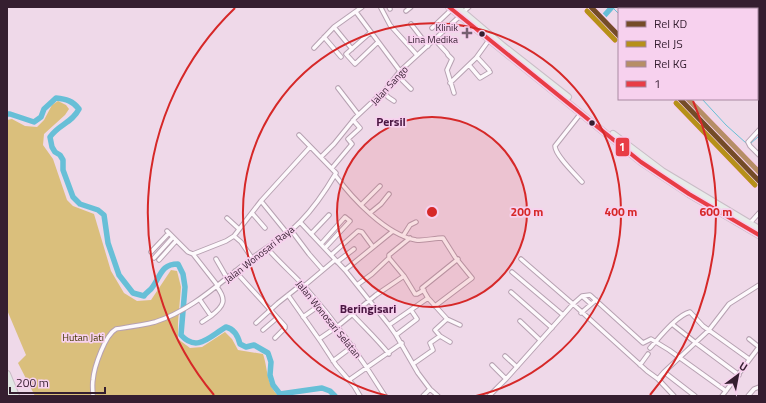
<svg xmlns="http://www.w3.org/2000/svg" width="766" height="403" font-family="'Titillium Web',sans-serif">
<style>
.green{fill:#e2cba3}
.forest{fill:#dabf7c}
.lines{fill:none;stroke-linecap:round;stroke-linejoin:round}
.stream{stroke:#67bfd7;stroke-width:1}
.river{stroke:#67bfd7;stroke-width:5.5}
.minor-casing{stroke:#b6a1b1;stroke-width:5.5}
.trunk-casing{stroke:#c9bcc6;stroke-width:8}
.motorway-casing{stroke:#c9bcc6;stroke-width:8}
.minor{stroke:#fdf9fc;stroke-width:3.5}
.trunk{stroke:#e8ebea;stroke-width:6}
.motorway{stroke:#e2e8e5;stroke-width:6}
.bus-1-casing{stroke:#f7d1ee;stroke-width:7}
.bus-1{stroke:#e83d46;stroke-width:4}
.rail-1-casing{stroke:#f7d1ee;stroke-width:8}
.rail-2-casing{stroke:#f7d1ee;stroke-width:8}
.rail-3-casing{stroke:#f7d1ee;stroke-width:8}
.rail-1{stroke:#744c28;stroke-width:5}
.rail-2{stroke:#b69019;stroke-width:5}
.rail-3{stroke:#b68e66;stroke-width:5}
.ring{fill:none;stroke:#d62828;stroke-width:2}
.poi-dot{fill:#765f71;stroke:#f7d1ee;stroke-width:1.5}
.bus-dot{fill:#351e30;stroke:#f7d1ee;stroke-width:1.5}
.labels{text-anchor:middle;stroke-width:3.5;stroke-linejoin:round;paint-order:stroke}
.poi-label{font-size:10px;fill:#351e30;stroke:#f7d1ee;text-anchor:end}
.street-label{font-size:10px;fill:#351e30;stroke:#f7d1ee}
.park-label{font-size:10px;fill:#453902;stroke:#f7d1ee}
.quarter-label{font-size:12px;font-weight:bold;fill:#4a1742;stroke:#f7d1ee}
.centre{fill:#d62828;stroke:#f7d1ee;stroke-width:2}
.ring-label{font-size:12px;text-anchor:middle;font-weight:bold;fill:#d62828;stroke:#f7d1ee;stroke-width:3.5;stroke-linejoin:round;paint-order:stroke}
.line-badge{stroke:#f7d1ee;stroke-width:1.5}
.badge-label{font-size:11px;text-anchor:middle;font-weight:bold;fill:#fff}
</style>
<rect width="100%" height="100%" fill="#efd9e9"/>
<path class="green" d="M 617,7 L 714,7 L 714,9 L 619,9 Z"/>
<path class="forest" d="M 58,101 L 66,105 L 69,109 L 65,115 L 44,134 L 43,145 L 53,159 L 67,200 L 73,206 L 94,214 L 111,271 L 124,293 L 137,301 L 151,300 L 171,270 L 177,271 L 181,287 L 178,322 L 178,339 L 190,348 L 202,347 L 225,332 L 232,339 L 238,350 L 263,354 C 268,368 266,386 279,396 L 35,396 L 18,363 L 26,355 L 7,310 L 7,120 L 12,119 L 25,126 L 37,127 L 44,120 L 52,105 Z"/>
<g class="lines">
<path class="stream" d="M 612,7 L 619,14
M 702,99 L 726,125 L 746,143
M 751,143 L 759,136"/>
<path class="river" d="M 604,16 L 612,7
M 7,114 L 10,114 L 34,122 L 41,117 L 44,109 L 56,98 C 66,99 73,101 79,109 C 72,123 59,124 50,137 L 52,147 L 55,152 L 60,155 L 63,160 L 63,170 L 73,197 L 80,204 L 98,210 L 104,215 L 108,243 L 119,275 L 133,293 L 144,296 C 146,293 149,291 151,289 C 161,277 160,264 178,264 L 183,274 L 185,287 L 181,335 C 197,353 210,336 226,327 C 234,329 238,336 240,344 L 246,347 L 254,345 L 268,353 L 271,362 L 270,375 L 273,385 L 280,394 L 322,388 L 330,391 L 335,396"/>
<defs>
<path id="minor" d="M 382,7 L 381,8 L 390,25 L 417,55
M 389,7 L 390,9
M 406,11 L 411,7
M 356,12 L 400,71
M 463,12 L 469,7
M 411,24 L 428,46
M 334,27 L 352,49
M 432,28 L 452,9
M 371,32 L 346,54 L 355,64 L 378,42
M 324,37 L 341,57
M 435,40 L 447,53 L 448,55 L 452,59 L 447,70 L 454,93
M 314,48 L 334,27 L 362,7
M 477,57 L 489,70
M 469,65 L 480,78 L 490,72
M 397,75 L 411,89
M 450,83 L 476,58 L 489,40
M 338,88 L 358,114
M 384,92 L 388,97 L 394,101
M 581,113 L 555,146 C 555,155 575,174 582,182
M 759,130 L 748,142 L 750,146 L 759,155
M 321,157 L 334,144 L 355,118 L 386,89 L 400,71 L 460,16
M 332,168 L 352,144 L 348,139 L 360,128 L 353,120
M 335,175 C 352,198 386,235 416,240 C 425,241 434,238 443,238 L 455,257 L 472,278 L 435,306
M 261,201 L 287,233
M 361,205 L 380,186
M 252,213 L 265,228
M 370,213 L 381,204 L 389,194
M 227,218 L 239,229
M 300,222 L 345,270 L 389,325 L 396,335 L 418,373 L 430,389 L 438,396
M 750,223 L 759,213
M 291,230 L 309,254 L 323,270
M 167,231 L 188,252 L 193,254 L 226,241 L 234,236 L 261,201 L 310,147
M 311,234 L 329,215
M 234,236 L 241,242 L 252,258
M 403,236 L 410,225 L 416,222
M 321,244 L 345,217 L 350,221 L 325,248
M 267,248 C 279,262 293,274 305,287 C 335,321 361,357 385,396
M 151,252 L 169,233
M 193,254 L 218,286
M 331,255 L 358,231 L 362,232 L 373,247
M 154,258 L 173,237
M 216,259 L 227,278
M 458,259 L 422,288 L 428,298 L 447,319 L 460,325
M 521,259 L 573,304 L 582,296 L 590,295 L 643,343 L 651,339 L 669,350 L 726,391
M 159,260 L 176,241
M 337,262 L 354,249
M 345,270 L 393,231
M 235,271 L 285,326 L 285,328 L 275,338
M 512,272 L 563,315
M 404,276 L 415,294 L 417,294 L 424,290
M 357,285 L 372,274 L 389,258 L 389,255 L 410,238
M 304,286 L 335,260
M 511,292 L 552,328
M 288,295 L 321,342 L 336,365 L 354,386 L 360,396
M 583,297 L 591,304
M 200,300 L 211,316 C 224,306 227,300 217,287
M 581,313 L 596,300
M 352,314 C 365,328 377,339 389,354
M 303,317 L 320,305
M 447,319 L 435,330 L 440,336 L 450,342
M 520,321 L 540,340
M 202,322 L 211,316
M 256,323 L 278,303 L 302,284
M 672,324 L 696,343 L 739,375
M 389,325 L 428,298
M 263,330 L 277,318
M 396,335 L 417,319 L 411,310
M 319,339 L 338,326 L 376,295 L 404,276 L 389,258
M 749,339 L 759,347
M 650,348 C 659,338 677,315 690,312 L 703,326 L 749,359
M 505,356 L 517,367
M 333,361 L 353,346
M 413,364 L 433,350 L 430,343 L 440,336
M 492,365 L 506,379
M 640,365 L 648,354
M 664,372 L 709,330 L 729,304 L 759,285
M 658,379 L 674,396
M 349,380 L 402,343
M 93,396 C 93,391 92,385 93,380 C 94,367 105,335 116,329 C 129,327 143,325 155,322 C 193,310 220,282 251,259 C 267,246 286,237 300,222 C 314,208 326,190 336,173 L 299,135
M 423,396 L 430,389
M 489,396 L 506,379 L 573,304 L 647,371 L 658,379 L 664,372 L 695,396
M 722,396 L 759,347
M 748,396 L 754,389 L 759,387"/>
<path id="trunk" d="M 449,7 L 641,162 L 689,194 L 759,235
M 457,7 L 503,46 L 568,97
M 613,134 L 662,171 L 759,229"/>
<path id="motorway" d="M 7,374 L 16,396
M 7,387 L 11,396"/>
</defs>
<use href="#minor" class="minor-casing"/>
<use href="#trunk" class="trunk-casing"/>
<use href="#motorway" class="motorway-casing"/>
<use href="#minor" class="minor"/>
<use href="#trunk" class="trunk"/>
<use href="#motorway" class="motorway"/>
<defs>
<path id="bus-1" d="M 449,7 L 641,162 L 689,194 L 759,235"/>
</defs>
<use href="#bus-1" class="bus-1-casing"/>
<use href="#bus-1" class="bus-1"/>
<defs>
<path id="rail-1" d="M 591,7 L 619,36
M 680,99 L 759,181"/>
<path id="rail-2" d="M 587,11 L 615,40
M 676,103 L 755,185"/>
<path id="rail-3" d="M 688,99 L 759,172"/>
</defs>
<use href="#rail-1" class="rail-1-casing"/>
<use href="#rail-2" class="rail-2-casing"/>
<use href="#rail-3" class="rail-3-casing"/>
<use href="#rail-1" class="rail-1"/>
<use href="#rail-2" class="rail-2"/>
<use href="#rail-3" class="rail-3"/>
</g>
<circle cx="432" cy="212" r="95" fill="#d62828" fill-opacity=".12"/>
<g class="ring">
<circle cx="432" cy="212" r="95"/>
<path d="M388 396A189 189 0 1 1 476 396"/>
<path d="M214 395A284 284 0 0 1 235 8M693 101A284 284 0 0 1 650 395"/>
</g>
<path class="poi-dot" d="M465 27h4v4h4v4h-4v4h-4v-4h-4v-4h4z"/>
<g class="bus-dot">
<circle cx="482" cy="34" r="3.5"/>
<circle cx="592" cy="123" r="3.5"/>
</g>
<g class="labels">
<g class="poi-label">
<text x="458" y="31">Klinik<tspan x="458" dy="12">Lina Medika</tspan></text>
</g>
<g class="street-label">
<text transform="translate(389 85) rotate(-47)" y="4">Jalan Sango</text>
<text transform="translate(259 254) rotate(-38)" y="4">Jalan Wonosari Raya</text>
<text transform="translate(329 319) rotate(51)" y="4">Jalan Wonosari Selatan</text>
</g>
<g class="park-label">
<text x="83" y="341">Hutan Jati</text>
</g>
<g class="quarter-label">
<text x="391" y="126">Persil</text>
<text x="368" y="313">Beringisari</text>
</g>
</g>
<circle cx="432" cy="212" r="6" class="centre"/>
<g class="ring-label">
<text x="527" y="216">200 m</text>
<text x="621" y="216">400 m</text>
<text x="716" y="216">600 m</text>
</g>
<rect class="line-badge" x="615" y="137" width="15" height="20" rx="4" fill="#e83d46"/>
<g class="badge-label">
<text x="622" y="151">1</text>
</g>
<rect width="766" height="403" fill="none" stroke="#351e30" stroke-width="16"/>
<rect x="618" y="8" width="140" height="92" fill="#f7d1ee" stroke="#a989a2"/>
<rect x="626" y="21" width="20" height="6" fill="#744c28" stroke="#a989a2"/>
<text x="654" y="28" font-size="12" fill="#351e30">Rel KD</text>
<rect x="626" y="41" width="20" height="6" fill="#b69019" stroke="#a989a2"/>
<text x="654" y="48" font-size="12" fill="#351e30">Rel JS</text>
<rect x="626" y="61" width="20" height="6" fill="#b68e66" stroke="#a989a2"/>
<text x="654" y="68" font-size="12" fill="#351e30">Rel KG</text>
<rect x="626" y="81" width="20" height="6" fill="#e83d46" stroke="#a989a2"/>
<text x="654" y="88" font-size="12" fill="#351e30">1</text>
<g transform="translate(738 375) rotate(32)" stroke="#f7d1ee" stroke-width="3" paint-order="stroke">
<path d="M0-3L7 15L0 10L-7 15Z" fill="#351e30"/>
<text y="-6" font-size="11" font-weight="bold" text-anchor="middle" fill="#351e30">U</text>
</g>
<path d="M10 387v6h95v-6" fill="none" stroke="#351e30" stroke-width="2"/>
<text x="16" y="387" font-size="12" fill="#351e30" stroke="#f7d1ee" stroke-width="3" paint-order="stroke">200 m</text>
</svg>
